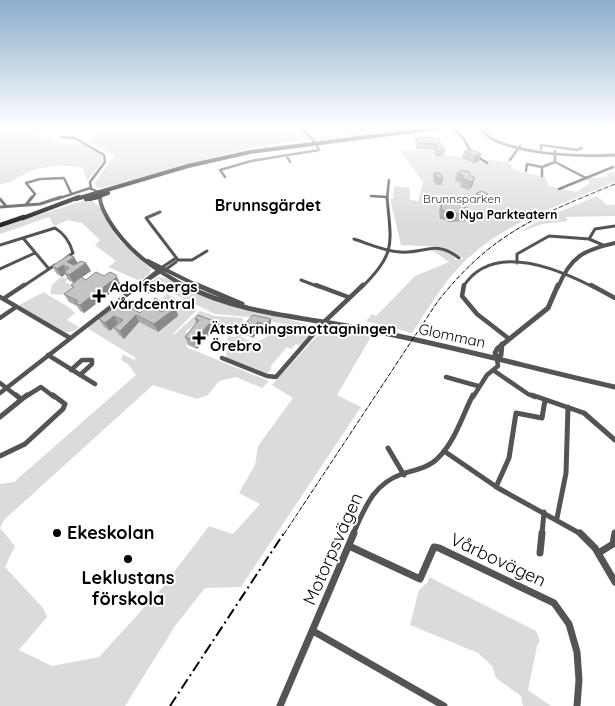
<svg xmlns="http://www.w3.org/2000/svg" width="615" height="706" font-family="Quicksand,sans-serif">
<style>
.green{fill:#dbdbdb}
.lines{fill:none;stroke-linecap:round;stroke-linejoin:round}
.minor-far4{stroke:#545454;stroke-width:2.5}
.minor-far3{stroke:#545454;stroke-width:3}
.minor-far2{stroke:#545454;stroke-width:4.5}
.minor-far1{stroke:#545454;stroke-width:5}
.minor{stroke:#545454;stroke-width:7}
.tertiary-far2{stroke:#545454;stroke-width:3}
.tertiary-far1{stroke:#545454;stroke-width:4}
.tertiary{stroke:#545454;stroke-width:5}
.secondary-far1{stroke:#212121;stroke-width:4}
.secondary{stroke:#212121;stroke-width:4.5}
.rail-far1{stroke:#000;stroke-width:1;stroke-dasharray:4.5 1 0.5 1;stroke-linecap:butt}
.rail{stroke:#000;stroke-width:2;stroke-dasharray:11 4 2 4;stroke-linecap:butt}
.wall{fill:#a9a9a9}
.shaded-wall{fill:#898989}
.building{fill:#c4c4c4;stroke:#898989}
.poi-dot{fill:#000;stroke:#fff;stroke-width:2}
.labels{text-anchor:middle;stroke-width:4;stroke-linejoin:round;paint-order:stroke}
.far-park-label{font-size:12px;fill:#323232;stroke:#fff}
.far-poi-label{font-size:12px;font-weight:bold;fill:#000;stroke:#fff;text-anchor:start}
.poi-label{font-size:15px;font-weight:bold;fill:#000;stroke:#fff;text-anchor:start}
.street-label{font-size:15px;fill:#000;stroke:#fff}
.far-district-label{font-size:16px;font-weight:bold;fill:#000;stroke:#fff}
.near-poi-label{font-size:18px;font-weight:bold;fill:#000;stroke:#fff;text-anchor:start}
.near-street-label{font-size:18px;fill:#000;stroke:#fff}
</style>
<rect width="100%" height="100%" fill="#fff"/>
<path class="green" d="M 6,128 L 48,128 L 34,134 L 69,145 L 81,143 L 99,152 L 103,161 L 87,181 L 83,168 C 66,164 41,165 25,174 C 15,179 11,183 0,184 L 0,130 Z
M 95,128 L 296,128 L 308,139 L 262,146 L 226,154 L 103,188 L 97,188 L 95,183 L 115,155 L 88,142 L 93,140 L 96,131 Z
M 356,128 L 375,128 L 379,133 L 320,140 L 317,137 L 345,135 Z
M 400,150 L 434,151 L 443,155 L 509,162 L 514,170 L 545,177 L 549,186 L 576,192 L 590,183 L 585,179 C 593,176 600,179 608,176 L 607,173 L 615,172 L 615,182 C 561,205 503,222 461,265 C 442,285 427,310 412,333 L 366,321 L 372,314 L 376,316 L 415,276 L 449,262 L 429,248 L 437,248 L 454,256 L 455,260 L 461,260 L 463,258 L 442,247 L 401,245 L 390,199 L 393,199 L 394,186 L 410,188 L 410,200 L 418,201 L 423,182 Z
M 597,196 L 607,205 L 615,205 L 615,216 L 566,217 L 568,221 L 542,224 L 520,232 L 540,220 Z
M 89,199 L 100,207 L 119,240 L 151,269 L 150,273 L 140,281 L 108,267 L 116,261 L 95,245 L 100,240 L 82,223 L 68,220 L 54,226 L 49,217 L 0,234 L 0,227 Z
M 158,277 L 169,279 L 195,294 L 309,325 L 315,330 L 314,332 L 260,318 L 215,314 L 150,282 Z
M 60,278 L 67,278 L 66,282 L 73,286 L 69,292 L 63,295 L 50,294 L 52,285 Z
M 44,292 C 54,300 66,303 75,313 L 67,320 L 79,327 L 74,331 L 65,333 L 19,305 Z
M 167,294 L 197,310 L 172,335 L 175,334 L 200,311 L 215,316 L 243,318 L 242,337 C 255,347 270,338 276,325 L 312,334 L 301,346 L 296,344 L 291,349 L 287,347 L 270,367 L 272,368 L 267,374 L 226,358 L 228,336 L 235,337 L 237,335 C 213,323 211,313 186,331 L 189,337 L 186,347 L 269,381 L 262,388 L 236,377 L 219,381 L 208,395 L 197,399 L 153,385 L 4,520 L 0,528 L 15,546 L 5,567 L 43,608 L 47,617 L 19,650 L 52,666 L 99,657 L 162,588 L 209,526 L 233,534 L 260,504 L 239,493 L 255,465 L 258,446 L 293,398 L 272,385 L 316,337 L 339,329 L 372,335 L 337,395 L 361,407 L 241,587 L 205,588 L 175,626 L 125,706 L 0,706 L 0,484 L 14,482 L 136,375 L 128,364 L 121,360 L 123,354 L 134,360 L 136,358 L 87,328 L 111,310 L 120,315 L 119,335 L 124,338 L 139,322 L 158,332 L 178,316 L 138,318 Z
M 429,577 L 536,631 L 540,641 L 537,646 L 528,690 L 551,706 L 523,706 L 521,696 L 496,678 L 492,666 L 478,653 L 410,625 L 419,590 L 428,582 Z"/>
<g class="lines">
<path class="minor-far4" d="M 453,128 L 463,138 L 471,152 L 487,163
M 61,137 L 75,138 L 104,155 L 105,162 L 90,182 L 91,189
M 541,149 L 541,145 L 577,150 L 582,148
M 286,155 L 290,162
M 510,160 L 520,146
M 555,162 L 586,178
M 542,167 L 542,176
M 526,171 L 527,164 L 542,167 L 555,162 L 555,151
M 225,177 L 220,170 L 251,161 L 319,150 L 315,142 L 301,128
M 559,189 L 613,167
M 371,196 L 387,197
M 31,199 L 35,194 L 26,183 L 40,179 L 64,178 L 71,193
M 57,199 L 90,188 L 98,192
M 387,199 L 389,180"/>
<path class="minor-far3" d="M 0,199 L 5,205
M 26,205 L 32,197
M 0,207 L 40,204 L 61,197
M 160,212 L 146,218 L 178,260 L 192,260 L 207,251
M 23,238 L 49,269
M 354,239 C 369,244 384,251 400,252 C 426,254 434,239 459,258
M 589,239 L 595,229 L 615,226
M 0,245 L 55,228 C 65,234 70,242 73,253 L 66,258
M 517,263 L 517,254 L 549,236 L 589,239 L 603,245
M 161,268 L 176,258
M 0,269 L 35,253
M 165,270 L 176,262
M 301,280 L 319,287
M 145,282 L 160,272
M 22,287 L 55,265
M 137,287 L 157,271
M 362,287 C 397,253 391,243 387,197
M 463,287 C 492,241 556,268 593,287"/>
<path class="minor-far2" d="M 316,285 L 348,297
M 464,285 L 462,296 L 477,314 L 508,338
M 591,285 L 615,298
M 0,297 L 70,338
M 3,299 L 24,285
M 0,318 L 16,307
M 48,355 L 95,384
M 222,358 L 267,376 L 276,377 L 323,323 L 363,285
M 71,370 L 82,360 L 92,360 L 92,364 L 80,375
M 493,370 L 528,394 L 535,397
M 446,377 L 478,386
M 0,383 L 18,397
M 0,393 L 139,285
M 25,397 L 41,387 L 54,397
M 473,397 L 487,375 L 498,366 L 497,359"/>
<path class="minor-far1" d="M 16,395 L 21,399
M 532,395 L 584,413 L 615,440
M 0,417 L 27,395
M 388,448 L 404,475
M 444,451 L 498,488 L 581,534
M 0,456 L 25,444 L 63,409 L 65,404 L 53,395
M 496,487 L 509,458 L 516,413 L 542,418 L 545,400
M 557,518 L 566,473 L 568,407
M 353,534 C 365,508 373,484 402,474 C 414,470 428,468 437,459 C 455,442 462,416 473,395
M 542,534 L 544,512"/>
<path class="minor" d="M 580,533 L 595,548 L 615,582
M 349,546 L 420,579 L 434,547 L 439,548 L 554,603 L 569,624 L 577,652 L 579,680 L 577,706
M 600,552 L 613,544 L 615,533
M 540,553 L 542,533
M 313,631 L 444,706
M 280,706 L 354,533"/>
<path class="tertiary-far2" d="M 479,128 C 484,132 489,138 494,140 C 527,155 579,157 615,155"/>
<path class="tertiary-far1" d="M 100,197 C 100,206 104,211 108,219 C 127,251 155,270 187,287
M 148,261 L 200,287
M 558,287 C 571,256 584,250 615,243"/>
<path class="tertiary" d="M 184,285 C 240,314 303,317 364,329 C 448,345 531,368 615,387
M 197,285 L 242,304
M 497,359 L 495,353 L 497,349 L 548,308 L 558,285
M 497,359 L 501,355 L 502,344"/>
<path class="secondary-far1" d="M 481,128 L 486,128
M 76,199 L 188,166 L 250,152 L 437,128
M 90,199 L 108,193"/>
<path class="secondary" d="M 86,199 L 98,197
M 23,218 L 79,197
M 0,225 L 24,217"/>
<path class="rail-far1" d="M 284,534 L 438,301 C 492,233 537,216 615,184"/>
<path class="rail" d="M 170,706 L 284,533"/>
</g>
<path class="wall" d="M 416,137 L 439,138 L 441,147 L 445,151 L 443,156 L 436,157 L 434,150 L 416,149 L 415,142 Z
M 464,151 L 481,154 L 479,161 L 473,163 L 462,158 Z
M 434,173 L 443,179 L 442,185 L 436,185 L 433,179 Z
M 457,173 L 470,175 L 475,178 L 472,186 L 469,190 L 460,187 L 461,183 L 455,181 Z
M 476,193 L 488,194 L 485,200 L 480,202 L 474,199 Z
M 451,201 L 465,208 L 469,213 L 467,221 L 448,222 L 447,220 L 440,219 L 439,211 L 441,204 L 450,204 Z
M 74,257 L 77,263 L 86,263 L 91,271 L 82,277 L 86,280 L 121,285 L 84,313 L 80,311 L 77,306 L 69,302 L 64,294 L 73,288 L 71,285 L 74,283 L 68,280 L 65,274 L 62,277 L 57,274 L 52,266 Z
M 161,301 L 164,309 L 161,311 L 178,316 L 158,332 L 139,322 L 124,339 L 119,335 L 114,328 L 119,324 L 118,323 L 110,331 L 104,327 L 99,319 L 113,309 L 111,305 L 140,313 Z
M 195,319 L 219,323 L 221,331 L 218,334 L 211,332 L 197,349 L 188,345 L 185,337 L 196,324 Z
M 271,319 L 271,327 L 267,333 L 259,330 L 253,338 L 244,334 L 243,326 Z"/>
<path class="shaded-wall" d="M 481,154 L 479,161 L 473,163 L 475,156 Z
M 475,178 L 472,186 L 469,190 L 472,182 Z
M 488,194 L 485,200 L 480,202 L 482,197 Z
M 74,257 L 79,265 L 72,270 L 67,262 Z
M 86,263 L 91,271 L 74,283 L 69,275 Z
M 63,265 L 67,273 L 64,272 L 65,274 L 62,277 L 57,269 Z
M 117,277 L 121,285 L 84,313 L 80,305 Z
M 153,288 L 153,289 L 148,294 L 148,292 Z
M 161,301 L 164,309 L 156,315 L 153,307 Z
M 135,306 L 139,313 L 136,316 L 139,322 L 124,339 L 120,331 L 132,308 Z
M 176,308 L 178,316 L 158,332 L 154,324 Z
M 114,316 L 118,323 L 110,331 L 105,323 Z
M 271,319 L 271,327 L 267,333 L 266,325 Z
M 258,322 L 259,330 L 253,338 L 251,330 Z
M 219,323 L 221,331 L 218,334 L 216,326 Z
M 209,324 L 211,332 L 197,349 L 194,341 Z"/>
<path class="building" d="M 416,137 L 439,138 L 441,147 L 444,147 L 445,151 L 437,151 L 436,144 L 417,143 Z
M 474,150 L 481,154 L 475,156 L 464,151 Z
M 462,170 L 470,172 L 470,175 L 475,178 L 472,182 L 462,179 L 463,176 L 457,173 Z
M 434,173 L 440,173 L 443,179 L 438,179 Z
M 482,191 L 488,194 L 482,197 L 476,193 Z
M 451,201 L 459,202 L 459,204 L 464,205 L 465,208 L 468,208 L 469,213 L 450,214 L 449,212 L 442,211 L 441,204 L 452,204 Z
M 69,255 L 74,257 L 67,262 L 74,265 L 81,261 L 86,263 L 69,275 L 64,272 L 69,268 L 63,265 L 57,269 L 52,266 Z
M 96,272 L 104,276 L 110,272 L 116,275 L 117,277 L 80,305 L 75,303 L 78,301 L 64,294 L 74,287 L 71,285 L 81,277 L 86,280 Z
M 148,285 L 153,288 L 148,292 L 142,289 Z
M 155,298 L 161,301 L 153,307 L 162,312 L 170,306 L 176,308 L 154,324 L 136,315 L 120,331 L 114,328 L 123,320 L 114,316 L 105,323 L 99,319 L 115,307 L 111,305 L 114,302 L 122,305 L 127,301 L 135,306 L 132,308 L 140,313 Z
M 198,315 L 219,323 L 216,326 L 209,324 L 194,341 L 185,337 L 199,320 L 195,319 Z
M 253,315 L 271,319 L 266,325 L 258,322 L 251,330 L 243,326 Z"/>
<linearGradient id="sky" x2="0" y2="1"><stop stop-color="#8cadcc"/><stop offset="0.56" stop-color="#fff"/><stop offset="1" stop-color="#fff" stop-opacity="0"/></linearGradient>
<rect width="615" height="227" fill="url(#sky)"/>
<g class="poi-dot">
<circle cx="450" cy="215" r="5"/>
<path d="M96.5 288.5h5v5h5v5h-5v5h-5v-5h-5v-5h5z"/>
<path d="M196.5 330.5h5v5h5v5h-5v5h-5v-5h-5v-5h5z"/>
<circle cx="57" cy="533" r="5"/>
<circle cx="128" cy="559" r="5"/>
</g>
<g class="labels">
<g class="far-park-label">
<text x="462" y="203">Brunnsparken</text>
</g>
<g class="far-poi-label">
<text x="460" y="219">Nya Parkteatern</text>
</g>
<g class="poi-label">
<text x="110" y="292">Adolfsbergs<tspan x="110" dy="17">vårdcentral</tspan></text>
<text x="210" y="334">Ätstörningsmottagningen<tspan x="210" dy="17">Örebro</tspan></text>
</g>
<g class="street-label">
<text transform="translate(452 336) rotate(12)" y="5">Glomman</text>
</g>
<g class="far-district-label">
<text x="268" y="211">Brunnsgärdet</text>
</g>
<g class="near-poi-label">
<text x="67" y="539">Ekeskolan</text>
<text x="128" y="584" text-anchor="middle">Leklustans<tspan x="128" dy="21">förskola</tspan></text>
</g>
<g class="near-street-label">
<text transform="translate(333 549) rotate(-66)" y="6">Motorpsvägen</text>
<text transform="translate(498 560) rotate(25)" y="6">Vårbovägen</text>
</g>
</g>
</svg>
